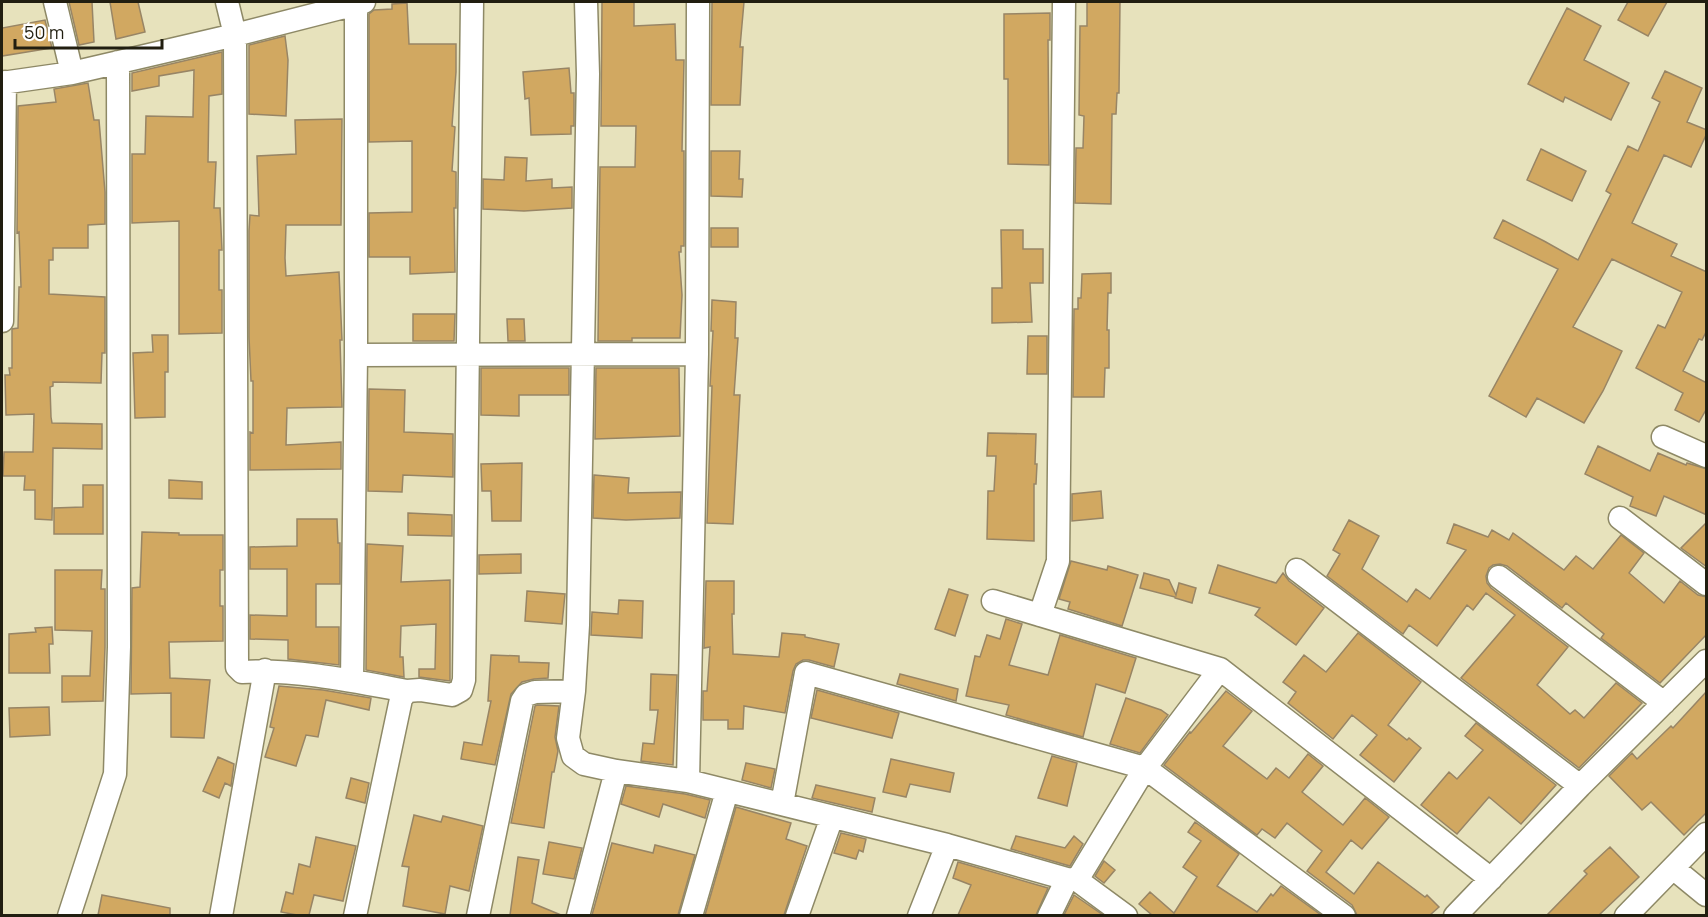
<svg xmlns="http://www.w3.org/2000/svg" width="1708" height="917" font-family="Manrope,sans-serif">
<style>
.building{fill:#d1a861;stroke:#988565;stroke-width:1.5}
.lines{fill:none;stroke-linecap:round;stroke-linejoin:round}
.minor-casing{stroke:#8e8966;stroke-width:25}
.minor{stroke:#fff;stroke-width:22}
</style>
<rect width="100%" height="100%" fill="#e7e2bc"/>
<path class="building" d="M 69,2 L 92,2 L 94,42 L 79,45 Z
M 110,2 L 138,2 L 145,32 L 116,39 Z
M 602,2 L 634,2 L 634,26 L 675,24 L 676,60 L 684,60 L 682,151 L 684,151 L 684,246 L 681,246 L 681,252 L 679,252 L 682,295 L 680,338 L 632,338 L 632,341 L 598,341 L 600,167 L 635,167 L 636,126 L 601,126 Z
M 712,2 L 744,2 L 740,47 L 743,47 L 740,105 L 711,105 Z
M 1087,2 L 1120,2 L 1119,93 L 1117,93 L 1116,114 L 1112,114 L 1111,204 L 1075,203 L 1076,148 L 1083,148 L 1084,116 L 1079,115 L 1080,26 L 1087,26 Z
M 1628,2 L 1667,2 L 1648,36 L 1618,20 Z
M 407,3 L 409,44 L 456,44 L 456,72 L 452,126 L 455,127 L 452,171 L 456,172 L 456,208 L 454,208 L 455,272 L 410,274 L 410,257 L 369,257 L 369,213 L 412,212 L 412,141 L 369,142 L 369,14 L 374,10 L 392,9 L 392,4 Z
M 1567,8 L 1601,26 L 1584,60 L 1629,83 L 1611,120 L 1565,97 L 1563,102 L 1528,84 Z
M 1050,13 L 1050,40 L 1048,40 L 1049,165 L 1008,164 L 1008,79 L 1004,79 L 1004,14 Z
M 45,20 L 52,48 L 2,56 L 2,28 Z
M 285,36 L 288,60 L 286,116 L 249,114 L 249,45 Z
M 222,52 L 222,94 L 209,96 L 208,162 L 216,162 L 214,208 L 220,208 L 222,250 L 219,250 L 219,290 L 222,290 L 222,333 L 179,334 L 179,221 L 132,223 L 132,154 L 145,154 L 146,116 L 193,117 L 194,70 L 159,76 L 159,86 L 132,91 L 132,73 Z
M 569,68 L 571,93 L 574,93 L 574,126 L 571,126 L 571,134 L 531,135 L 529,98 L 525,99 L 523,72 Z
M 1665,71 L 1702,88 L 1687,122 L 1707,130 L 1707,133 L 1691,167 L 1664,155 L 1632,223 L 1677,244 L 1671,256 L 1707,272 L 1707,330 L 1702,340 L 1699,339 L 1683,371 L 1707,383 L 1707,408 L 1699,422 L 1675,410 L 1683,393 L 1636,368 L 1658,325 L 1665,328 L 1682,292 L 1612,259 L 1573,327 L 1622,351 L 1603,391 L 1584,423 L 1537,398 L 1526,417 L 1489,396 L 1558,269 L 1494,238 L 1503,220 L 1544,241 L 1578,260 L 1611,194 L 1606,191 L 1628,146 L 1638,151 L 1660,102 L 1652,98 Z
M 88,83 L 94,120 L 99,120 L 105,192 L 105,224 L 88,225 L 88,248 L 53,248 L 53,260 L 49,260 L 49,294 L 105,297 L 105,353 L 102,353 L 101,383 L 53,382 L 53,386 L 50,387 L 51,417 L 52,423 L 102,424 L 102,449 L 53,448 L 52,520 L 35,519 L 35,490 L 24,490 L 25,476 L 3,476 L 4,452 L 33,452 L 34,414 L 6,415 L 5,375 L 10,375 L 9,368 L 12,368 L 12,329 L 18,328 L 19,287 L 21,287 L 19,232 L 17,233 L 18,106 L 56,102 L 54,89 Z
M 342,119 L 341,225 L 286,225 L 285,258 L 286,276 L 339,272 L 342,340 L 340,340 L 342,407 L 287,408 L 286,445 L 341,442 L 341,469 L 250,470 L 250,432 L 253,433 L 253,381 L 251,381 L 249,337 L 249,231 L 250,215 L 259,216 L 257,156 L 296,154 L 295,120 Z
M 1541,149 L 1586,171 L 1572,201 L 1527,180 Z
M 711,151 L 740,151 L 739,179 L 743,179 L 742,197 L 711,196 Z
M 505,157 L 527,158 L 526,181 L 552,179 L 552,188 L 572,187 L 572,208 L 524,211 L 483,209 L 483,179 L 504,180 Z
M 711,228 L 738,228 L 738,247 L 711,247 Z
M 1001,230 L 1023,230 L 1023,249 L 1043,249 L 1043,283 L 1030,283 L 1032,322 L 992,323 L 992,288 L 1002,288 Z
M 1111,273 L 1111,293 L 1108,293 L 1107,330 L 1109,330 L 1109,368 L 1105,368 L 1104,397 L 1073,397 L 1074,309 L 1078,309 L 1078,298 L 1081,298 L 1082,274 Z
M 712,300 L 736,302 L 735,338 L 738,338 L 734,395 L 740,395 L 733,524 L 707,523 L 712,386 L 710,386 L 713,331 L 711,331 Z
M 413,314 L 455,314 L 454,341 L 413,341 Z
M 507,319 L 524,319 L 525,341 L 508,341 Z
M 152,335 L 168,335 L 168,372 L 165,372 L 165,417 L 135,418 L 133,353 L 153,352 Z
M 1028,336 L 1047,336 L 1047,374 L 1027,374 Z
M 481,368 L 569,368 L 569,395 L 519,395 L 519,416 L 481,415 Z
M 596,368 L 679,368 L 680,436 L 595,439 Z
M 369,389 L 405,390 L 404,432 L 453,434 L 453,477 L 403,475 L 402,492 L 368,491 Z
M 988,433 L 1036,434 L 1035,464 L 1037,464 L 1036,484 L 1034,484 L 1034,541 L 987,539 L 988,491 L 994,491 L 996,456 L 987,456 Z
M 1598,446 L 1650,471 L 1658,453 L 1686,465 L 1687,463 L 1707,469 L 1707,515 L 1664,496 L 1656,516 L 1630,506 L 1633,497 L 1585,474 Z
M 522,463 L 521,521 L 492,521 L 491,491 L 482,491 L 481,464 Z
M 594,475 L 629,478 L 628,493 L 681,492 L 680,518 L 626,520 L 593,518 Z
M 169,480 L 202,482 L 202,499 L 169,498 Z
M 83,485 L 103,485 L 103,534 L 54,534 L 54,508 L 83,507 Z
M 1101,491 L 1103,518 L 1072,521 L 1072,494 Z
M 408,513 L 452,515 L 452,536 L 408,535 Z
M 297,519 L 337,519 L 338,543 L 340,543 L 340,584 L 316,584 L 316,627 L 339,627 L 339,665 L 288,659 L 288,640 L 250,639 L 250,615 L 287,616 L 287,569 L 250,569 L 250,547 L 297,546 Z
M 1349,520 L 1379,536 L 1362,569 L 1407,602 L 1416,589 L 1430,599 L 1466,550 L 1447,543 L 1454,524 L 1488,537 L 1492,530 L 1509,540 L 1513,533 L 1564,570 L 1576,556 L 1593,569 L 1621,535 L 1644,553 L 1629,573 L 1664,603 L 1680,581 L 1698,595 L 1707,597 L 1707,634 L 1660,683 L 1601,638 L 1604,634 L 1566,603 L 1562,608 L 1507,566 L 1500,564 L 1493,565 L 1489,568 L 1486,576 L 1487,583 L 1491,588 L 1568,647 L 1537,685 L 1570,714 L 1575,710 L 1584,718 L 1616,683 L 1642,703 L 1579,768 L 1461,678 L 1515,615 L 1486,593 L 1473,610 L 1467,605 L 1437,646 L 1409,625 L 1403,634 L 1327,576 L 1340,554 L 1333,550 Z
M 1707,522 L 1707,567 L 1681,548 Z
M 142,532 L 179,533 L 179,535 L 223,535 L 223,570 L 220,570 L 220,606 L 223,606 L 223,641 L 169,642 L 170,678 L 210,680 L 204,738 L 171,737 L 171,693 L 131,694 L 132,588 L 140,587 Z
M 367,544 L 403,546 L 401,582 L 450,580 L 450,681 L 419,677 L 419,669 L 435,669 L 436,624 L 401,626 L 400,657 L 403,657 L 404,677 L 366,670 Z
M 521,554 L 521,573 L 479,574 L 479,555 Z
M 1071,561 L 1107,570 L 1108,566 L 1138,575 L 1122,626 L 1068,609 L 1070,602 L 1059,599 Z
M 1218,565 L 1276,583 L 1283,573 L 1289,581 L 1324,608 L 1296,645 L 1255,615 L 1260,608 L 1209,593 Z
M 55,570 L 102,570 L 101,589 L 105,589 L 105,647 L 103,701 L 62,702 L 62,676 L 90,676 L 92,631 L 55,630 Z
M 1144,573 L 1169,580 L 1176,595 L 1179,583 L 1196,588 L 1192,603 L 1175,598 L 1175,597 L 1140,588 Z
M 706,581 L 734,581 L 734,614 L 732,614 L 733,654 L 779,657 L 782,633 L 805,635 L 805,637 L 839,644 L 834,667 L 809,660 L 803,660 L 796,664 L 793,671 L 785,713 L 744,706 L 743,729 L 728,729 L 728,720 L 703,720 L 703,691 L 707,691 L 710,647 L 704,648 Z
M 949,589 L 968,595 L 955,636 L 935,629 Z
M 527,591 L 565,594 L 562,624 L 525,621 Z
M 619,600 L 643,601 L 642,638 L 591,635 L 592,612 L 618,614 Z
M 1006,619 L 1022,624 L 1009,665 L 1048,675 L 1060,635 L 1136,658 L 1125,693 L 1096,684 L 1083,737 L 1006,715 L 1009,705 L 966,696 L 975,656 L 980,657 L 987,635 L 1000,639 Z
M 52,627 L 53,644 L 49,644 L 50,673 L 9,673 L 9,634 L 36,632 L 35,628 Z
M 1358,633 L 1421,682 L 1388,725 L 1407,740 L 1409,738 L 1421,748 L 1394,782 L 1360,755 L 1377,735 L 1352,715 L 1333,739 L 1288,703 L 1296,692 L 1283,682 L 1304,655 L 1326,672 Z
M 491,655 L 519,656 L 519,662 L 549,663 L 548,678 L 534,679 L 522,682 L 511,694 L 495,765 L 461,759 L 464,742 L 482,745 L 491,701 L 488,701 Z
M 651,674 L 677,675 L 673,765 L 641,761 L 643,743 L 654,744 L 658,710 L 650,710 Z
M 900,674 L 958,689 L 956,701 L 897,684 Z
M 279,686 L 323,690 L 371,698 L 369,710 L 326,700 L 318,737 L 306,735 L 296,766 L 265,757 L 274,728 L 270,727 Z
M 817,690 L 899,713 L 892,738 L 811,718 Z
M 1226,691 L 1252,711 L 1223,746 L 1267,779 L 1276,768 L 1289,778 L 1308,754 L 1323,766 L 1302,792 L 1343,825 L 1365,798 L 1389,817 L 1362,849 L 1351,840 L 1326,872 L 1354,894 L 1378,862 L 1425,897 L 1427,895 L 1439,907 L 1430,915 L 1357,915 L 1352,905 L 1307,871 L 1322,851 L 1287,823 L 1275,838 L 1262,829 L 1257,835 L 1164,765 L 1190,732 L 1191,733 Z
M 1707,691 L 1707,812 L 1684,835 L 1651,802 L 1642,810 L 1609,776 L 1632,753 L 1637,759 L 1671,726 L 1673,728 Z
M 1126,698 L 1161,710 L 1168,715 L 1140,753 L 1110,744 Z
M 537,705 L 559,706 L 555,737 L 558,751 L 554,772 L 552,772 L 544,828 L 511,823 L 535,706 Z
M 49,707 L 50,735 L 10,737 L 9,708 Z
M 1476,723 L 1556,785 L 1521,824 L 1489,797 L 1457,834 L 1421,805 L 1449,772 L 1457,779 L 1483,750 L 1465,736 Z
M 1052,756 L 1077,763 L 1067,806 L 1038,798 Z
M 218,757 L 234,764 L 231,786 L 225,783 L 219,798 L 203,791 Z
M 891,759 L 954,773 L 950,792 L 910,784 L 906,797 L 883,792 Z
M 746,763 L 775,769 L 771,788 L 742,780 Z
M 351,778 L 369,783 L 365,803 L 346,798 Z
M 816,785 L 875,798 L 872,812 L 812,798 Z
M 626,786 L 685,794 L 710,800 L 705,818 L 663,804 L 659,817 L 621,804 Z
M 736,807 L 791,823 L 786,839 L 807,846 L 784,915 L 705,915 Z
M 414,815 L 441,822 L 443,816 L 483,826 L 469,891 L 450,886 L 445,914 L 403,906 L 409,867 L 402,866 Z
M 1195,822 L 1239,854 L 1217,886 L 1257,912 L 1271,894 L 1273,896 L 1281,886 L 1321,915 L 1152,915 L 1139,904 L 1150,892 L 1174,913 L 1197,877 L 1183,867 L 1201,841 L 1188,832 Z
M 841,833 L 866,839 L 863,852 L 859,850 L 856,859 L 834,853 Z
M 1016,836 L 1065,848 L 1074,836 L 1083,844 L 1070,866 L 1011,849 Z
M 316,837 L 356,846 L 343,901 L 314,895 L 309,915 L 297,915 L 281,912 L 286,892 L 293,894 L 299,864 L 310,867 Z
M 549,842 L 582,848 L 574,879 L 543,874 Z
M 612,843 L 653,853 L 655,845 L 695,855 L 678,915 L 592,915 Z
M 1610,847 L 1639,877 L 1599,915 L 1547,915 L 1587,874 L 1584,871 Z
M 518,857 L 539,860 L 532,903 L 561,915 L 510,915 Z
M 1104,861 L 1115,870 L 1104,883 L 1095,876 Z
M 958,862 L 1048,888 L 1036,915 L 958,915 L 971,885 L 953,878 Z
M 102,895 L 170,908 L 170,915 L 98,915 Z
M 1074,895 L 1103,915 L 1064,915 Z"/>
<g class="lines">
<defs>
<path id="minor" d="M 55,2 L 72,73
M 227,2 L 235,35 L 237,667 L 242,672 C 297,669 353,681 407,691
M 586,2 L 588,74 L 578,625 L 574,691 L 568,738 L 573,756 L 584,764 L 616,771 L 688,781 L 947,845 L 1067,879 L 1077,880 L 1126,916
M 2,83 L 72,73 L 235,35 L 364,2
M 2,321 L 5,82
M 356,355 L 697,354
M 1663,437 L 1706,456
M 1620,518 L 1706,584
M 1297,570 L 1580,786
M 1499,577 L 1664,703
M 993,601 L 1220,669 L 1491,879
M 1040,615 L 1058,561 L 1064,2
M 352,681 L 356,355 L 356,3
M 688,781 L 697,354 L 698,2
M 782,804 L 806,673 L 1145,768 L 1344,916
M 1673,868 L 1706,895
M 1077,880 L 1145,768 L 1220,669
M 69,916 L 115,774 L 119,647 L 118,62
M 221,916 L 265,670
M 355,916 L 401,699 L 407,691 L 420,690 L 452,695 L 461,690 L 464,680 L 472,2
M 478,916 L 522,701 L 526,695 L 535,692 L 574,691
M 578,916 L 616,771
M 691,916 L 727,791
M 797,916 L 832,817
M 919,916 L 947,845
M 1049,916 L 1067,879
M 1455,916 L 1580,786 L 1706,661
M 1626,916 L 1706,834"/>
</defs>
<use href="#minor" class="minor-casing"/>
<use href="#minor" class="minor"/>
</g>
<rect width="1708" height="917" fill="none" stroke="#211e10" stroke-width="6"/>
<path d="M15 39v9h147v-9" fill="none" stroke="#211e10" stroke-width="3"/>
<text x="24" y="39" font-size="18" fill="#211e10" stroke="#ffffff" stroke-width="4.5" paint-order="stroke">50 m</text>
</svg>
